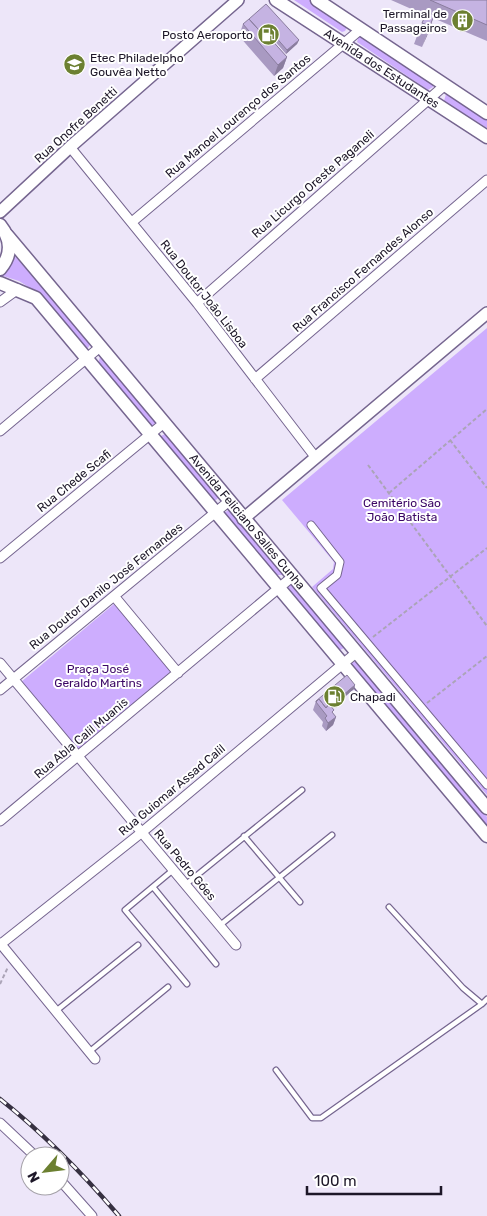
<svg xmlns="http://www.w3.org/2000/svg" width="487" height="1216" font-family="Rubik,sans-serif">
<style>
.green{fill:#cdadfe}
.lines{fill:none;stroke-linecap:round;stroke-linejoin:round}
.service-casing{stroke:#75658f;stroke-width:7}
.pedestrian-casing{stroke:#75658f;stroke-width:9}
.minor-casing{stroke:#75658f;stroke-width:11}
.tertiary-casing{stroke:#75658f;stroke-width:14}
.secondary-casing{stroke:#75658f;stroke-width:15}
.path{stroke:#aba4b7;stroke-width:2;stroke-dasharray:4 2.5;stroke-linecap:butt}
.service{stroke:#fff;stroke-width:4.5}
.pedestrian{stroke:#fff;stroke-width:7}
.minor{stroke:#fff;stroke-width:9}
.tertiary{stroke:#fff;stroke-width:11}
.secondary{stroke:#fff;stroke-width:12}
.rail-casing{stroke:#363041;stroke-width:4.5}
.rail{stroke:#fff;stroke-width:2.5;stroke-dasharray:8;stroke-linecap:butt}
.wall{fill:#a99ac2}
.shaded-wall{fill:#8a7d9e}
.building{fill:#c5b3e2;stroke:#8a7d9e}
.labels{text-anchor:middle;stroke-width:4;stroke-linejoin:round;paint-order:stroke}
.poi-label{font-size:12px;fill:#1d1728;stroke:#fff;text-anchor:end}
.street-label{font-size:12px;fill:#1d1728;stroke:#fff}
.park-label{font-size:12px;fill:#3b0665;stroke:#fff}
</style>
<rect width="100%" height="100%" fill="#ede6f9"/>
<path class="green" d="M 294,0 L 310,0 L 344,24 L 347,27 L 345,31 L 342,32 Z
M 359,36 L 363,36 L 433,83 L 433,87 L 428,90 L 357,42 Z
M 446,94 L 487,119 L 487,128 L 444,101 Z
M 13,254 L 92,341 L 88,348 L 83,347 L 38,293 L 19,281 L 0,275 Z
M 487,328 L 487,795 L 312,587 L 333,569 L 334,562 L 282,500 Z
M 103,356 L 156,421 L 154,425 L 149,425 L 98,364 L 100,357 Z
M 167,433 L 219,497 L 216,500 L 212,501 L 161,441 L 161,436 Z
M 230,509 L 283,572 L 283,575 L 276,575 L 224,513 Z
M 294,584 L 344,645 L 344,648 L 338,651 L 287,589 L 290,585 Z
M 114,604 L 172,672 L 78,751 L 21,682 Z
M 353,662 L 356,662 L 487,817 L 487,829 L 351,665 Z"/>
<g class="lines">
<defs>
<path id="service" d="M 244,836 L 300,902
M 173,870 L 125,910 L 187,984
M 185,885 L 302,790
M 153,887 L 216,964
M 389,907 L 463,988 L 482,1004 L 487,999
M 219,926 L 332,835
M 56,1011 L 138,945
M 89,1052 L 168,987
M 276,1070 L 312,1118 L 321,1118 L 482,1004"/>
<path id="pedestrian" d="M 311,525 L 340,562 L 337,575 L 321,588 L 487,785"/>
<path id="minor" d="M 70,147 L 197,303 L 316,458
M 132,222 L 361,29
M 0,302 L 18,289
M 197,303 L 445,85
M 255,379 L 487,180
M 0,431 L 100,347
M 0,558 L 164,423
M 114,596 L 178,673
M 0,663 L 236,945
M 0,690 L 228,502
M 0,821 L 292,577
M 0,943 L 95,1059
M 1,944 L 141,833 L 357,652
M 0,1123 L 35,1156
M 60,1180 L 92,1216"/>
<path id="tertiary" d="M 0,212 L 70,147 L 238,0
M 243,519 L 487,313"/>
<g id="secondary">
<path id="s1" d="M 276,0 L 487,137"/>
<path d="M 317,0 L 487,113"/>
<path d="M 0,225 C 12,240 12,255 0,269"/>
<path id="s2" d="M 7,235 L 487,808"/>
<path d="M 0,283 L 36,298 L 487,836"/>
</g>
</defs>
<use href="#service" class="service-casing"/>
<use href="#pedestrian" class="pedestrian-casing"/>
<use href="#minor" class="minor-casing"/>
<use href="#tertiary" class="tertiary-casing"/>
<use href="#secondary" class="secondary-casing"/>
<path class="path" d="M 450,440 L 487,488
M 368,465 L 487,626
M 389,493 L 487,409
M 373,637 L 487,548
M 427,703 L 487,656
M 0,984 L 8,967"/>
<use href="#service" class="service"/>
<use href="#pedestrian" class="pedestrian"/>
<use href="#minor" class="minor"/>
<use href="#tertiary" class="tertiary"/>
<use href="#secondary" class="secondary"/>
<defs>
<path id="rail" d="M 0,1099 C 43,1133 83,1174 119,1216"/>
</defs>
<use href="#rail" class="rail-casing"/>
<use href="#rail" class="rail"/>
</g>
<path class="wall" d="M 391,0 L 487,0 L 487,41 L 433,18 L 422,47 L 414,44 L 425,15 Z
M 243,24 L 299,40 L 297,44 L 286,54 L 273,39 L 272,40 L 287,57 L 283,68 L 274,76 L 239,36 Z
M 355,685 L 354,689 L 332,708 L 333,714 L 336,717 L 333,725 L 326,731 L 322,726 L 323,722 L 313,710 L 316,701 Z"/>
<path class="shaded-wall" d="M 434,15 L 427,36 L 422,47 L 430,26 Z
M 299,40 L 297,44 L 286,54 L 287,50 Z
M 287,57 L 283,68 L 274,76 L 278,65 Z
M 355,685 L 354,689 L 325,713 L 324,711 Z
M 336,717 L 333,725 L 326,731 L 328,723 Z"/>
<path class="building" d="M 430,0 L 487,0 L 487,25 Z
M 266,4 L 299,40 L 287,50 L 274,35 L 271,38 L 268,36 L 266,38 L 249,19 Z
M 427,12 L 434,15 L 430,26 L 422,23 Z
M 249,19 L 266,38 L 268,36 L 287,57 L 278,65 L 243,24 Z
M 347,675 L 355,685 L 330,706 L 329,704 L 326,708 L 319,699 L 316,702 L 316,701 Z
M 319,699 L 326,708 L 329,704 L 334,710 L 332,712 L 336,717 L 328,723 L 325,718 L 327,716 L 316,702 Z"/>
<defs>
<symbol id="building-disc" viewBox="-11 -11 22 22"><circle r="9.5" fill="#6c8031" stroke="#fff"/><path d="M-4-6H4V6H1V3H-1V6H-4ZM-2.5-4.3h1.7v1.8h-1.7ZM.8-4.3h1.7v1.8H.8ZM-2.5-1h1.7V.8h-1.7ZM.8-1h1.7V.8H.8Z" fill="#fff"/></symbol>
<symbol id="fuel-disc" viewBox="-11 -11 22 22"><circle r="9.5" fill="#6c8031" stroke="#fff"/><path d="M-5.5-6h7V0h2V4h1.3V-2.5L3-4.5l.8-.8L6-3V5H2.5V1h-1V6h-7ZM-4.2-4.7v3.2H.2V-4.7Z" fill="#fff"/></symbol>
<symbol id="university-disc" viewBox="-11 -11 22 22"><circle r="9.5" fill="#6c8031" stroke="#fff"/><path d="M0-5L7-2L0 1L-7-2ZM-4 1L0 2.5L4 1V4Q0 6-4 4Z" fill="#fff"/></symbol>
</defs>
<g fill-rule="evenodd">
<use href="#building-disc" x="450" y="8" width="25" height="25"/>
<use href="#fuel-disc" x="256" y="22" width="25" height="25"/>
<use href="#university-disc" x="62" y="52" width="25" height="25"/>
<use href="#fuel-disc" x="322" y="684" width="25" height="25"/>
</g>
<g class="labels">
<g class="poi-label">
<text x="447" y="18">Terminal de<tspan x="447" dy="14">Passageiros</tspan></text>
<text x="253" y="39">Posto Aeroporto</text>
<text x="90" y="62" text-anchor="start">Etec Philadelpho<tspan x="90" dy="14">Gouvêa Netto</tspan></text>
<text x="350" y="701" text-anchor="start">Chapadi</text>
</g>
<g class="street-label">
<text dy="4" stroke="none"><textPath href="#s1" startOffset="126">Avenida dos Estudantes</textPath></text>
<text transform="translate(238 116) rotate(-40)" y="4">Rua Manoel Lourenço dos Santos</text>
<text transform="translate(76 125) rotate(-42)" y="4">Rua Onofre Benetti</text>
<text transform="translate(313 184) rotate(-41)" y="4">Rua Licurgo Oreste Paganeli</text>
<text transform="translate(363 270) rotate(-41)" y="4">Rua Francisco Fernandes Alonso</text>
<text transform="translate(204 294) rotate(52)" y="4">Rua Doutor João Lisboa</text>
<text transform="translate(74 481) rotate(-39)" y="4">Rua Chede Scafi</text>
<text dy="4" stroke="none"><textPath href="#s2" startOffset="374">Avenida Feliciano Salles Cunha</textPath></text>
<text transform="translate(106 586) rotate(-39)" y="4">Rua Doutor Danilo José Fernandes</text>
<text transform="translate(81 738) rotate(-40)" y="4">Rua Abla Calil Muanis</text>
<text transform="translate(172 790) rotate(-40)" y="4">Rua Guiomar Assad Calil</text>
<text transform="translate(185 865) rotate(50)" y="4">Rua Pedro Góes</text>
</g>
<g class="park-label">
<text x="402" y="507">Cemitério São<tspan x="402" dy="14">João Batista</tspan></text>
<text x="98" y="673">Praça José<tspan x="98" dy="14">Geraldo Martins</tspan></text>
</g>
</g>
<g transform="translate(45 1171) rotate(242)"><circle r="24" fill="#ffffff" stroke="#a5a2a9"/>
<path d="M0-4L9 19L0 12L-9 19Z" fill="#6c8031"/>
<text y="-8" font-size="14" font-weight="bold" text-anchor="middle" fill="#1d1728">N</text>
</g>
<path d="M307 1186v8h134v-8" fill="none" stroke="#1d1728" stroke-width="2.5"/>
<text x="314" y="1186" font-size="15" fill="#1d1728" stroke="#ffffff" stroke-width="4" paint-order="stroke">100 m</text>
</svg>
